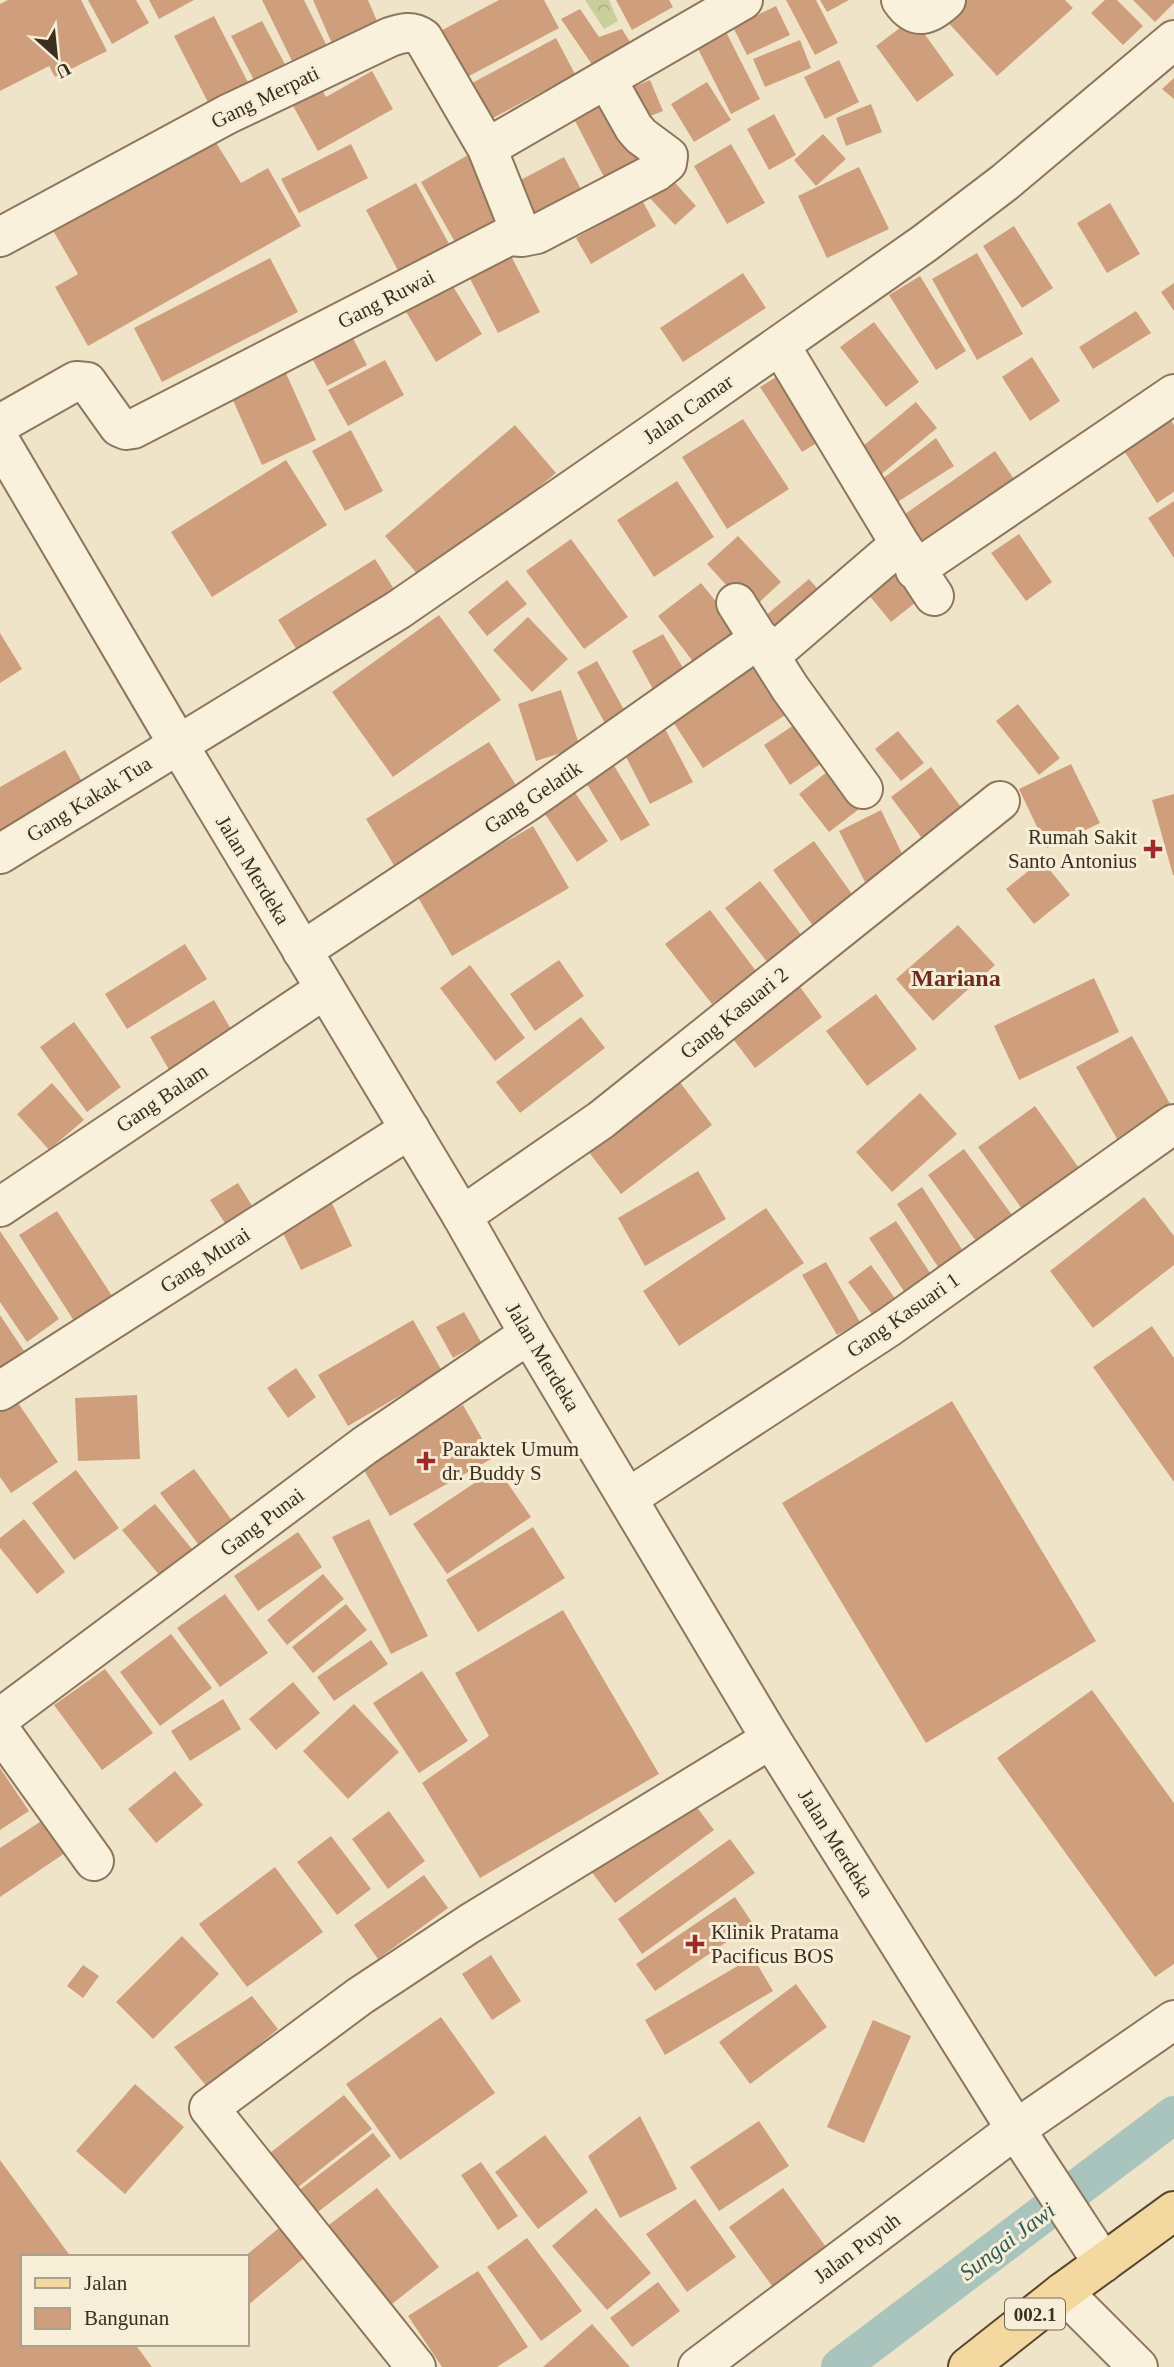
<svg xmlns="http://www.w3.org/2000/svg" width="1174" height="2367" font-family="Georgia,serif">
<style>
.park{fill:url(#park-crowns)}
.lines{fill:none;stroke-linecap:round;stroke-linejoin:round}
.canal{stroke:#a9c4bc;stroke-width:38}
.building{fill:#cf9f7d}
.minor-casing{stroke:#8d765c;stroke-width:42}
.tertiary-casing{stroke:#8d765c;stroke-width:42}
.primary-casing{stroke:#5b4430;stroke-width:42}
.minor{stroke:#faf1dc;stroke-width:38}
.tertiary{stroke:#faf1dc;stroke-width:38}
.primary{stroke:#f3d9a0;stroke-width:38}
.poi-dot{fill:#9e2a2b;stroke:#f7eed8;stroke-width:2.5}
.labels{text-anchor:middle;stroke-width:6;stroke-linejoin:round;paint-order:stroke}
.shield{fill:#f7eed8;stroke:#756857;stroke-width:2}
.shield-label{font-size:19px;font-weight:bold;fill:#3d2e20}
.street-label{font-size:21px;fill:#3d2e20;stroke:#f7eed8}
.poi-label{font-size:21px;fill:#3d2e20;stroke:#f7eed8;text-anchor:start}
.water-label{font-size:23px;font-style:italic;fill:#2f5d5a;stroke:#f7eed8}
.quarter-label{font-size:24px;font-weight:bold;fill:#6b2e1e;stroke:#f7eed8}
</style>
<defs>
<pattern id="park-crowns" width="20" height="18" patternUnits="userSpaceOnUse" patternTransform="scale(1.75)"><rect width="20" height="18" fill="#c9cf9b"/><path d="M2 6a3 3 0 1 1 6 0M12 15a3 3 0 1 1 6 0" fill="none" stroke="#aeb285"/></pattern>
</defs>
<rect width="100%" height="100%" fill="#f0e4c8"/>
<path class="park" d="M 585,0 L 609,0 L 618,21 L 604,29 Z"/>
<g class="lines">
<path class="canal" d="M 840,2367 L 1174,2115"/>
</g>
<path class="building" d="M 8,0 L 81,0 L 107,51 L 55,77 L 49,66 L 0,91 L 0,4 Z
M 88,0 L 136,0 L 149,23 L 112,44 Z
M 149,0 L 194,0 L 159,19 Z
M 262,0 L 304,0 L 328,48 L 294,65 Z
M 313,0 L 368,0 L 383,35 L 337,55 Z
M 499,0 L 544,0 L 559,28 L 456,83 L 431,36 Z
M 616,0 L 669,0 L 673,7 L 632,30 Z
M 786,0 L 816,0 L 838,43 L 815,55 Z
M 820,0 L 849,0 L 827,12 Z
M 963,0 L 1065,0 L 1073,8 L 997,76 L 944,18 Z
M 1105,0 L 1117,0 L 1143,26 L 1123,45 L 1091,13 Z
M 1133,0 L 1174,0 L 1174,3 L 1155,22 Z
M 776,6 L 790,35 L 747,55 L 733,27 Z
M 580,9 L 599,37 L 622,29 L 630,42 L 593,66 L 561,19 Z
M 214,16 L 253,92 L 213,112 L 174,36 Z
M 913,18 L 954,75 L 917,102 L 876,46 Z
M 262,21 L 287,68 L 256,84 L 231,36 Z
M 724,28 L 760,99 L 731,114 L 695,43 Z
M 556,38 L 575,74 L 480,125 L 461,89 Z
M 800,40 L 811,68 L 765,87 L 753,59 Z
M 839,60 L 859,102 L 825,119 L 804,77 Z
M 372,71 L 393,109 L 318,151 L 287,95 L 316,79 L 326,97 Z
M 1174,78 L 1174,99 L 1162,89 Z
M 650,80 L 663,111 L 633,123 L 620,93 Z
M 707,82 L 731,120 L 694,142 L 671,104 Z
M 610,90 L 648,164 L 608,185 L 570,111 Z
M 871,104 L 882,132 L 846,146 L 836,118 Z
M 774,114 L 796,155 L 769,170 L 747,129 Z
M 207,128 L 241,183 L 268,168 L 301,226 L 88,346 L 55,287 L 78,274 L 47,220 Z
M 823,134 L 846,159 L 816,186 L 794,160 Z
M 351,144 L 368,178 L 299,213 L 281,179 Z
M 731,144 L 765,203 L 727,224 L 694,166 Z
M 468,155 L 507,225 L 460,251 L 421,182 Z
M 564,157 L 583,193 L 531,220 L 513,184 Z
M 859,167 L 889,229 L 827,258 L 798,196 Z
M 668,175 L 696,206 L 675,225 L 646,194 Z
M 416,183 L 454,253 L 403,280 L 366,210 Z
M 642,200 L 656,226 L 591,264 L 576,238 Z
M 1110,203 L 1140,254 L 1107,273 L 1077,223 Z
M 1014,226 L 1053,288 L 1022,308 L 983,246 Z
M 509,252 L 540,312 L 498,333 L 467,273 Z
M 977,253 L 1023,334 L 977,360 L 932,279 Z
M 270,258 L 298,312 L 162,382 L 134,328 Z
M 743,273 L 766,308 L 683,362 L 660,328 Z
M 920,276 L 966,351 L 936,370 L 889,295 Z
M 451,283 L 482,334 L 436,362 L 405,310 Z
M 1174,283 L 1174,311 L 1161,292 Z
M 1136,311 L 1151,333 L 1093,369 L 1079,347 Z
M 874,322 L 919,382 L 886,407 L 840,347 Z
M 348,329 L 367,365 L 327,386 L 308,351 Z
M 1032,357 L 1060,401 L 1030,421 L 1002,377 Z
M 385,360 L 404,395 L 348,426 L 328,390 Z
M 285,371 L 316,440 L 262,465 L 231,396 Z
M 786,371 L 828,436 L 802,452 L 760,387 Z
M 916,402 L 937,428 L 878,477 L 857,451 Z
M 743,419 L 789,489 L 727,529 L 682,457 Z
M 1170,419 L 1174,425 L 1174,492 L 1157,503 L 1123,449 Z
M 515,425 L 556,473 L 425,583 L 385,536 Z
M 351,430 L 383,491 L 345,511 L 312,451 Z
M 936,438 L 954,466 L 885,510 L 873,486 Z
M 995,451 L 1014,479 L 915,548 L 895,521 Z
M 286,460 L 327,525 L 212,597 L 171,532 Z
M 677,481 L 714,537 L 654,577 L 617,520 Z
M 1174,501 L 1174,558 L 1148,518 Z
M 1019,534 L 1052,582 L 1026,601 L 991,553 Z
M 738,536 L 781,582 L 750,611 L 707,564 Z
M 571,539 L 628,617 L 584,649 L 526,571 Z
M 375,559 L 394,589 L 297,650 L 278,620 Z
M 898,561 L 925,595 L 891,622 L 864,589 Z
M 809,579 L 829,602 L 778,645 L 758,622 Z
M 507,580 L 527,604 L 487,636 L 468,612 Z
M 701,583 L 742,634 L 698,668 L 658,616 Z
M 439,615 L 501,700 L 393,777 L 332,692 Z
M 528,617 L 568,659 L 532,692 L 493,650 Z
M 0,633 L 22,669 L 0,683 Z
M 663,634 L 686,673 L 654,691 L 632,651 Z
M 758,651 L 796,708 L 703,768 L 666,711 Z
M 597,661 L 627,715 L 607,727 L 577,672 Z
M 561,690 L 580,747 L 536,761 L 518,704 Z
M 1018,704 L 1060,758 L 1039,775 L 996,721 Z
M 803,719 L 829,758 L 790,785 L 764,745 Z
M 662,723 L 693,782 L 650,804 L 620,745 Z
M 898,731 L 924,763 L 901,781 L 875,749 Z
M 489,742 L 522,795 L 398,872 L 366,819 Z
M 65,750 L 87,791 L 0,845 L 0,787 Z
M 613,764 L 650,825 L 621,841 L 585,781 Z
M 837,764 L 867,803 L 829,832 L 799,794 Z
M 1071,764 L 1100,823 L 1047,848 L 1019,789 Z
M 931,767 L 967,815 L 927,845 L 891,797 Z
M 567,781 L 608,841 L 577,862 L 537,802 Z
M 1174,794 L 1174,875 L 1173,875 L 1152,800 Z
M 881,810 L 906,862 L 865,882 L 839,831 Z
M 533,826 L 569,888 L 452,956 L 416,894 Z
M 814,841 L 857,901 L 816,930 L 773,870 Z
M 1042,860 L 1070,895 L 1034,924 L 1006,889 Z
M 760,881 L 806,941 L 771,967 L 725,908 Z
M 710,910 L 756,971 L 712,1004 L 665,944 Z
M 958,925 L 995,965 L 933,1021 L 896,979 Z
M 185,944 L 207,979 L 127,1029 L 105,994 Z
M 559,960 L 584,996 L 535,1031 L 510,994 Z
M 470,965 L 525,1038 L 495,1061 L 440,988 Z
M 1094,978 L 1119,1032 L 1019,1080 L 994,1026 Z
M 795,980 L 822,1017 L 755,1068 L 727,1031 Z
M 876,994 L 917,1049 L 867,1086 L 826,1031 Z
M 214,1000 L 235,1036 L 171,1073 L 150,1037 Z
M 581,1017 L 605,1048 L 520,1113 L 496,1082 Z
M 74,1022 L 121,1087 L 87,1112 L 40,1047 Z
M 1132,1036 L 1174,1111 L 1121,1146 L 1076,1067 Z
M 679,1081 L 712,1125 L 621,1194 L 588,1151 Z
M 52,1083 L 84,1120 L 49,1150 L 17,1114 Z
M 920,1093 L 957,1134 L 892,1192 L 856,1152 Z
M 1035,1106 L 1086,1178 L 1029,1219 L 978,1147 Z
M 964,1149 L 1020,1226 L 984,1252 L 928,1175 Z
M 698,1171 L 726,1219 L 645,1266 L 618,1218 Z
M 238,1183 L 259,1217 L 232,1234 L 210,1200 Z
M 922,1187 L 965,1254 L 940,1270 L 897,1204 Z
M 1144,1197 L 1174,1236 L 1174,1265 L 1093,1328 L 1050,1271 Z
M 331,1201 L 352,1246 L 301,1270 L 279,1225 Z
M 766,1208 L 804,1263 L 679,1346 L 643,1291 Z
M 57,1211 L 114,1299 L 76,1324 L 19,1235 Z
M 896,1221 L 938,1285 L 911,1302 L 869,1238 Z
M 0,1231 L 59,1319 L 27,1342 L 0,1302 Z
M 826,1262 L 860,1322 L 837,1335 L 802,1275 Z
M 871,1265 L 902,1308 L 880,1325 L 848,1282 Z
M 464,1312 L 481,1342 L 453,1358 L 436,1327 Z
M 0,1315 L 24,1351 L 0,1367 Z
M 413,1320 L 442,1371 L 348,1426 L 318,1375 Z
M 1152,1326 L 1174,1358 L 1174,1482 L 1093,1367 Z
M 296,1368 L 316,1397 L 288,1418 L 267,1388 Z
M 137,1395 L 140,1459 L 78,1461 L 75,1398 Z
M 14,1397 L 58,1462 L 11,1493 L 0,1477 L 0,1406 Z
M 952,1401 L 1096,1641 L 926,1743 L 782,1503 Z
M 463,1405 L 493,1458 L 390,1516 L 360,1463 Z
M 497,1468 L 531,1517 L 447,1574 L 413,1524 Z
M 194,1469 L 231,1519 L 198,1544 L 160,1493 Z
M 76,1470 L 119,1528 L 74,1560 L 32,1503 Z
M 155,1504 L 197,1555 L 165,1582 L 122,1530 Z
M 24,1519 L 65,1572 L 37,1594 L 0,1548 L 0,1538 Z
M 369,1519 L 428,1636 L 391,1654 L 332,1537 Z
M 533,1527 L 565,1578 L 478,1632 L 446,1580 Z
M 298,1532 L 322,1567 L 258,1611 L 234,1576 Z
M 323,1574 L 344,1599 L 287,1645 L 267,1620 Z
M 225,1594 L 268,1653 L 220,1687 L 177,1628 Z
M 346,1604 L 367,1630 L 313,1673 L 292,1647 Z
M 563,1610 L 659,1774 L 480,1878 L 422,1783 L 489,1736 L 455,1673 Z
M 171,1634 L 212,1688 L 160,1726 L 120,1672 Z
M 371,1640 L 388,1664 L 334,1701 L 317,1677 Z
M 105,1669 L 153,1733 L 102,1770 L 54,1705 Z
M 422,1671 L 468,1741 L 419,1773 L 373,1703 Z
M 293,1682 L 320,1713 L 276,1750 L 249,1719 Z
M 1092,1690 L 1174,1803 L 1174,1964 L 1155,1977 L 997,1758 Z
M 223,1699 L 241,1729 L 190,1761 L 171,1731 Z
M 354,1704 L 399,1752 L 348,1799 L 303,1751 Z
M 0,1768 L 29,1811 L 0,1830 Z
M 175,1771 L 203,1805 L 156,1843 L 128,1809 Z
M 690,1798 L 714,1830 L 615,1903 L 591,1871 Z
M 389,1811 L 425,1861 L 388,1889 L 352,1839 Z
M 43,1820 L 65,1853 L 0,1897 L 0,1848 Z
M 331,1836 L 371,1889 L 337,1915 L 297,1862 Z
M 730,1839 L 755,1873 L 642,1954 L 618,1919 Z
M 275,1867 L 323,1932 L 247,1987 L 199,1924 Z
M 424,1875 L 448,1908 L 378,1959 L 354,1925 Z
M 735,1897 L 753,1924 L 655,1991 L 636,1964 Z
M 182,1936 L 219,1974 L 153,2039 L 116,2002 Z
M 491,1955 L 521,2001 L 492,2020 L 462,1974 Z
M 753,1957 L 773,1991 L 665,2055 L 645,2020 Z
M 83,1965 L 99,1976 L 83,1998 L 67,1986 Z
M 796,1984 L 827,2027 L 750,2084 L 719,2042 Z
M 252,1996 L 278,2029 L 208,2088 L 174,2047 Z
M 441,2017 L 495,2093 L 400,2160 L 346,2084 Z
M 873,2020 L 911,2036 L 864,2143 L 827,2127 Z
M 135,2084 L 184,2127 L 125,2194 L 76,2151 Z
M 344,2095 L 372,2129 L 288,2195 L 261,2160 Z
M 640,2116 L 677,2189 L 620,2218 L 588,2156 Z
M 759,2121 L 789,2166 L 719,2211 L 690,2167 Z
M 373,2133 L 391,2156 L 306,2221 L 289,2198 Z
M 545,2135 L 588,2192 L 538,2229 L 495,2172 Z
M 0,2160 L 71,2257 L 23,2257 L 23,2344 L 135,2344 L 152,2367 L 0,2367 Z
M 481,2162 L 518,2216 L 498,2230 L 461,2175 Z
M 377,2188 L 439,2267 L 383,2311 L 321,2231 Z
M 783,2188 L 826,2247 L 772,2286 L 729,2227 Z
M 695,2199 L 736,2257 L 687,2292 L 646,2234 Z
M 596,2208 L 651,2273 L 607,2310 L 552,2246 Z
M 286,2222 L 311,2252 L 247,2306 L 247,2257 L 244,2257 Z
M 527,2238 L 582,2311 L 541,2341 L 487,2267 Z
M 478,2271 L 528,2347 L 497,2367 L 442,2367 L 408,2316 Z
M 658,2282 L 680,2311 L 632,2347 L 610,2318 Z
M 592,2324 L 630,2367 L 543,2367 Z"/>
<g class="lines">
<defs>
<path id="minor" d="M 901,0 C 916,22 930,15 946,0
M 509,236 L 522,237 L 537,234 L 656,172 L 667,163 L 668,156 L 641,136 L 634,128 L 607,80
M 0,237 L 228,114 L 390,37 C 402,33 412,30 423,38 L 487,148
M 780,345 L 900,544 L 934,596
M 0,424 L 76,381 L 87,382 L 119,427 L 126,430 L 133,429 L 509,236 L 514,229 L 516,221 L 487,148 L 743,0
M 915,570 L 1174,394
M 736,603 L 790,688 L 863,789
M 771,655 L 900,544
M 0,854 L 398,610 L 654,433 L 925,243 L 1005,182 L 1174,40
M 302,951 L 527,802 L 743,650 L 761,640
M 0,1207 L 325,989
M 462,1216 L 601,1120 L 1000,801
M 0,1391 L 410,1129
M 628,1498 L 889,1327 L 1174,1124
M 0,1718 L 364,1446 L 529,1334
M 0,1730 L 94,1861
M 1063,2292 L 1138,2367
M 416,2367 L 209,2108 L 360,1996 L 469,1924 L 771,1739
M 698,2367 L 1016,2129 L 1174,2020"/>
<path id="tertiary" d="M 0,441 L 178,744 L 462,1216 L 529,1334 L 771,1739 L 1027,2147 L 1103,2263"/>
<path id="primary" d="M 968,2367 L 1063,2292 L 1174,2211"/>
</defs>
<use href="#minor" class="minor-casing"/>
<use href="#tertiary" class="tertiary-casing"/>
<use href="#primary" class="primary-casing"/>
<use href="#minor" class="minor"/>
<use href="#tertiary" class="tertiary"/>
<use href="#primary" class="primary"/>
</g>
<g class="poi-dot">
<path d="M1149.5 838.5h7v7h7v7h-7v7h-7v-7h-7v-7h7z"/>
<path d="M422.5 1450.5h7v7h7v7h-7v7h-7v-7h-7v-7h7z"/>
<path d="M691.5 1933.5h7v7h7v7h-7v7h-7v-7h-7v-7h7z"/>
</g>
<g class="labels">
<rect class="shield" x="1005" y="2298.5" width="60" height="31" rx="5"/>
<g class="shield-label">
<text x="1035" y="2321">002.1</text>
</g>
<g class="street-label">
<text transform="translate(265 97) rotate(-26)" y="7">Gang Merpati</text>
<text transform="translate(386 299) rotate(-27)" y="7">Gang Ruwai</text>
<text transform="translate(688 409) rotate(-35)" y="7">Jalan Camar</text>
<text transform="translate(533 797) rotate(-34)" y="7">Gang Gelatik</text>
<text transform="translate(89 799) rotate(-32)" y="7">Gang Kakak Tua</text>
<text transform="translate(253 870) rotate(59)" y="7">Jalan Merdeka</text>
<text transform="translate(734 1013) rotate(-39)" y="7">Gang Kasuari 2</text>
<text transform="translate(162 1098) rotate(-34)" y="7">Gang Balam</text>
<text transform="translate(205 1260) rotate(-33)" y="7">Gang Murai</text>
<text transform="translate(903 1315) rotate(-35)" y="7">Gang Kasuari 1</text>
<text transform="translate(543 1357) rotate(59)" y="7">Jalan Merdeka</text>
<text transform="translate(262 1522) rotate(-37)" y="7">Gang Punai</text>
<text transform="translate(836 1843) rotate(58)" y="7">Jalan Merdeka</text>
<text transform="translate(857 2248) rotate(-37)" y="7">Jalan Puyuh</text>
</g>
<g class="poi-label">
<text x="1137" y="844" text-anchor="end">Rumah Sakit<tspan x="1137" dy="24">Santo Antonius</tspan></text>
<text x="442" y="1456">Paraktek Umum<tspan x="442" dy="24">dr. Buddy S</tspan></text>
<text x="711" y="1939">Klinik Pratama<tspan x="711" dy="24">Pacificus BOS</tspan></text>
</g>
<g class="water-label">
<text transform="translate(1007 2241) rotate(-37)" y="8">Sungai Jawi</text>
</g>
<g class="quarter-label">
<text x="956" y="986">Mariana</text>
</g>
</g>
<rect x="21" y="2255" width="228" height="91" fill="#f7eed8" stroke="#ada18e" stroke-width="2"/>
<rect x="35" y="2278" width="35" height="10" fill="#f3d9a0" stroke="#ada18e" stroke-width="2"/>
<text x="84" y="2290" font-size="21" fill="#3d2e20">Jalan</text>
<rect x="35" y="2308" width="35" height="21" fill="#cf9f7d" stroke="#ada18e" stroke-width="2"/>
<text x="84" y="2325" font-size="21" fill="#3d2e20">Bangunan</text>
<g transform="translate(56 56) rotate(153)" stroke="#f7eed8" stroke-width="5" paint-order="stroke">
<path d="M0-5L12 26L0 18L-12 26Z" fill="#3d2e20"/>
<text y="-10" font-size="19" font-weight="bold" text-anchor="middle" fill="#3d2e20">U</text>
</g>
</svg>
